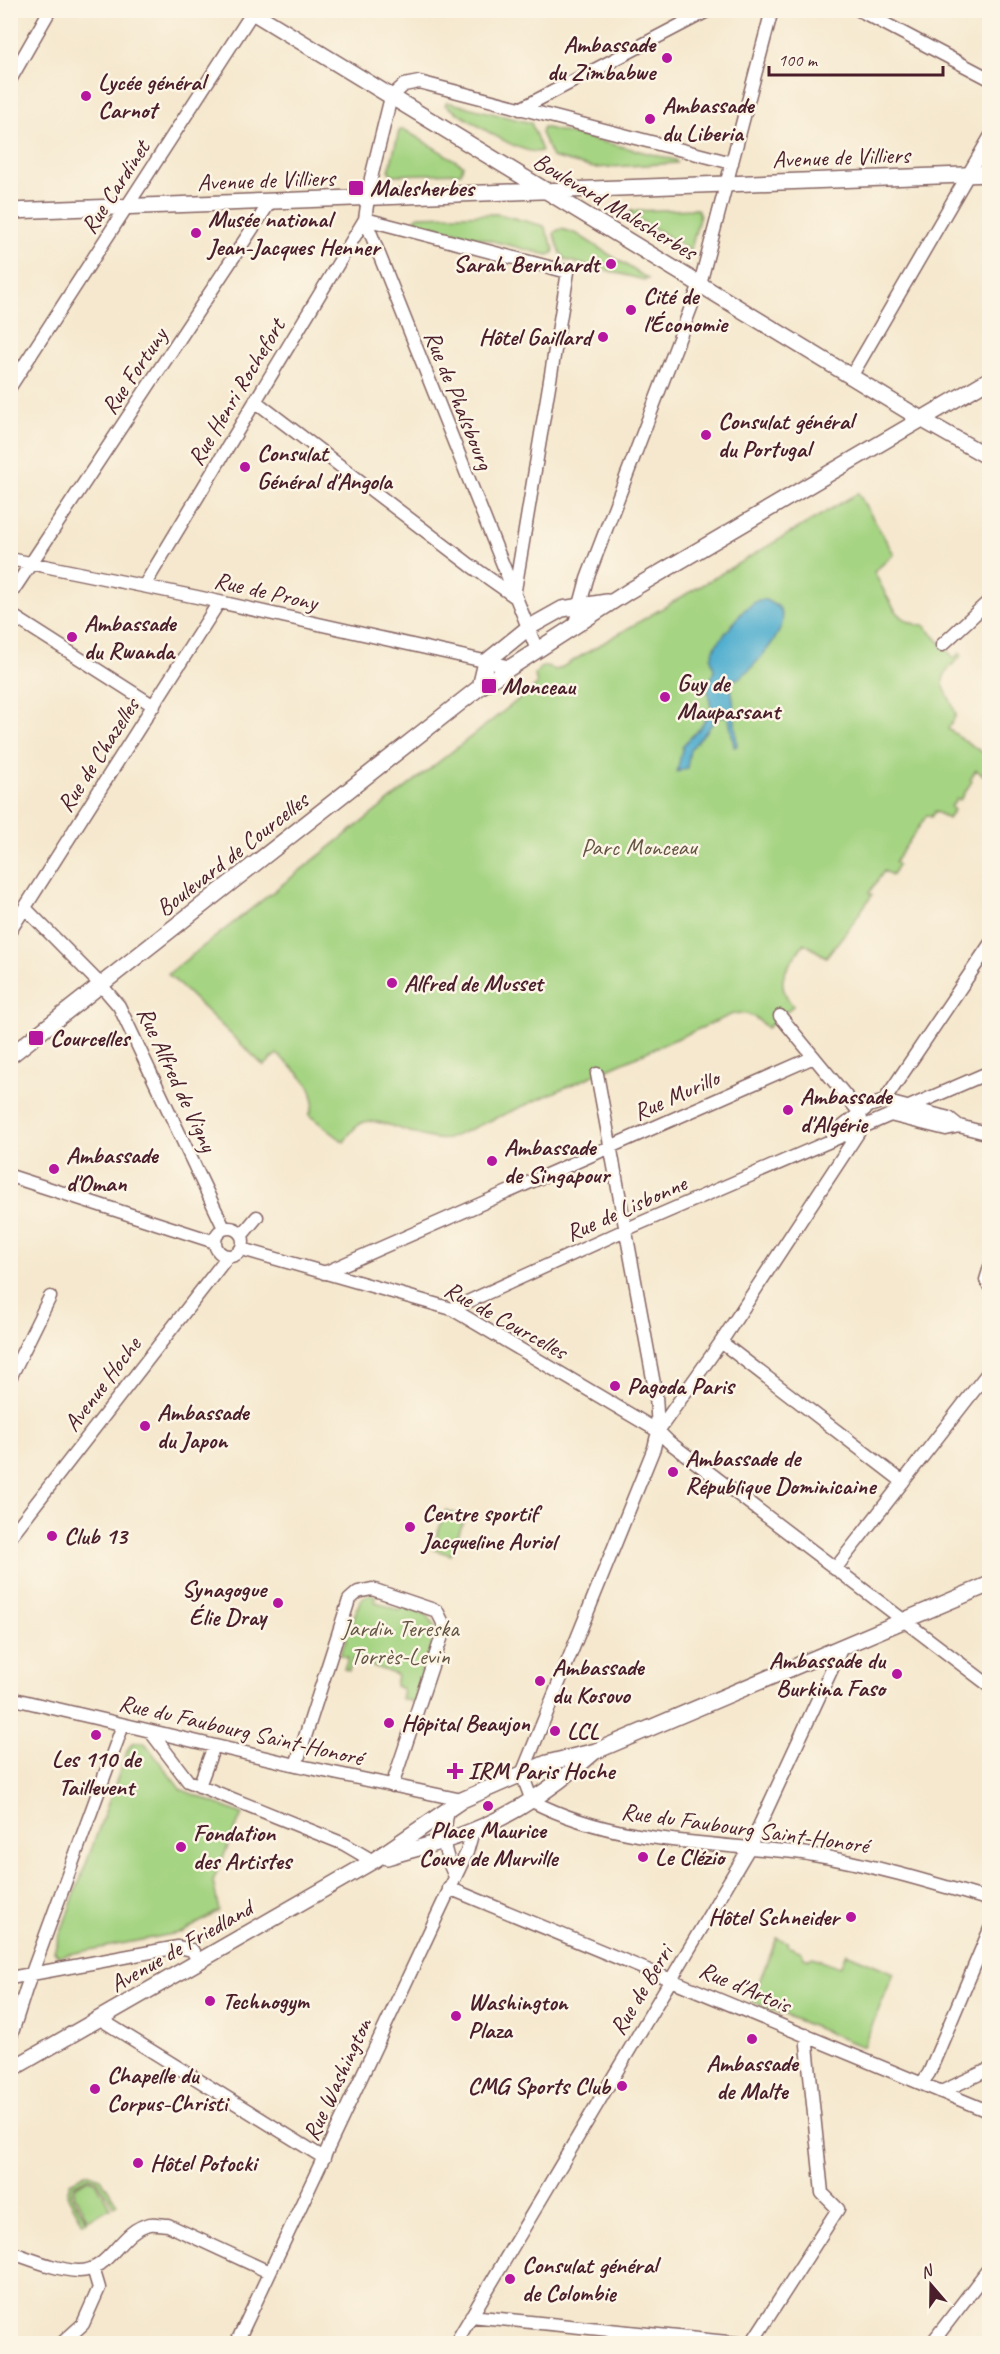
<svg xmlns="http://www.w3.org/2000/svg" width="1000" height="2354" font-family="Caveat,sans-serif">
<style>
.green{fill:#a5d482;stroke:#787a56;stroke-width:1.5}
.water{fill:#50aecf;stroke:#4d667d;stroke-width:1.5}
.lines{fill:none;stroke-linecap:round;stroke-linejoin:round}
.minor-casing{stroke:#866564;stroke-width:15}
.major-casing{stroke:#866564;stroke-width:18}
.minor{stroke:#fff;stroke-width:12}
.major{stroke:#fff;stroke-width:15}
.poi-dot{fill:#b5179e;stroke:#fcf5e5;stroke-width:2}
.labels{text-anchor:middle;stroke-width:5;stroke-linejoin:round;paint-order:stroke}
.poi-label{font-size:24px;font-weight:bold;fill:#4a1f2b;stroke:#fcf5e5;text-anchor:start}
.street-label{font-size:24px;fill:#4a1f2b;stroke:#fcf5e5}
.park-label{font-size:24px;fill:#655545;stroke:#fcf5e5}
</style>
<rect width="100%" height="100%" fill="#fcf5e5"/>
<filter id="ink" filterUnits="userSpaceOnUse"><feTurbulence type="fractalNoise" baseFrequency=".0167" numOctaves="2"/><feDisplacementMap in="SourceGraphic" scale="12" xChannelSelector="R" yChannelSelector="G"/><feConvolveMatrix kernelMatrix="1 2 1 2 8 2 1 2 1" color-interpolation-filters="sRGB"/></filter>
<filter id="wash" filterUnits="userSpaceOnUse"><feTurbulence type="fractalNoise" baseFrequency=".008" numOctaves="4" result="noise"/><feDisplacementMap in="SourceGraphic" scale="24" xChannelSelector="R" yChannelSelector="G"/><feGaussianBlur stdDeviation="1.35" result="paint"/><feColorMatrix in="noise" values="0 0 0 0 0 0 0 0 0 0 0 0 0 0 0 0 0 1.4 0 .05"/><feComposite in="paint" operator="in"/></filter>
<g filter="url(#wash)">
<rect width="100%" height="100%" fill="#f5e8ce"/>
<path class="green" d="M 447,102 L 531,123 L 542,151 C 522,158 464,116 445,105 Z
M 543,127 L 675,160 L 677,163 L 594,168 L 552,157 L 541,133 Z
M 403,129 L 463,165 L 461,173 L 392,175 L 389,171 L 399,131 Z
M 697,209 L 700,214 L 691,249 L 689,249 L 630,214 L 631,211 Z
M 498,214 L 544,226 L 554,249 L 553,253 L 548,255 L 418,222 L 415,219 L 419,216 Z
M 561,229 L 577,234 L 648,279 L 644,280 L 566,260 L 561,254 L 554,234 L 556,231 Z
M 858,493 L 894,554 L 874,572 C 886,593 896,626 924,625 L 954,658 L 960,653 L 962,655 C 930,685 946,682 956,715 L 948,729 L 989,757 L 989,779 L 976,770 L 970,779 L 972,781 L 960,800 L 957,798 L 951,807 L 954,810 L 948,819 L 935,811 L 931,817 L 927,815 L 895,862 L 898,865 L 892,875 L 884,871 L 869,893 L 872,895 L 850,927 L 826,957 L 804,943 C 789,966 771,980 793,1006 L 767,1028 C 756,1017 748,1011 733,1014 L 448,1139 C 424,1143 383,1117 364,1122 C 355,1125 349,1135 344,1142 L 309,1115 C 324,1088 294,1070 277,1054 L 264,1066 L 168,974 L 537,685 L 535,675 L 540,668 L 547,666 L 555,670 L 559,669 Z
M 446,1510 L 465,1517 L 451,1555 L 432,1549 Z
M 369,1594 L 376,1596 L 374,1601 L 400,1611 L 402,1606 L 427,1615 L 437,1629 L 414,1702 L 401,1699 L 403,1689 L 395,1686 L 397,1675 L 353,1659 L 349,1671 L 344,1669 L 348,1657 L 340,1655 L 360,1601 Z
M 138,1742 L 145,1743 L 180,1789 L 242,1814 L 213,1881 L 219,1911 L 183,1932 L 59,1956 L 54,1951 L 128,1749 L 132,1743 Z
M 777,1938 L 788,1942 L 787,1946 L 802,1952 L 804,1957 L 809,1959 L 813,1957 L 840,1967 L 846,1953 L 894,1973 L 863,2047 L 751,2001 Z
M 87,2173 L 101,2178 L 117,2204 L 113,2206 L 97,2180 L 88,2177 L 74,2185 L 71,2195 L 87,2221 L 83,2223 L 67,2195 L 70,2182 Z
M 88,2179 L 96,2182 L 110,2208 L 88,2220 L 74,2194 L 76,2186 Z"/>
<path class="water" d="M 758,600 L 766,600 L 776,606 L 777,605 C 781,610 784,616 782,623 C 779,638 754,667 742,676 C 737,680 733,679 730,683 L 733,698 L 737,746 L 734,747 L 729,719 L 726,716 L 719,716 L 690,750 L 687,768 L 677,772 L 683,745 L 700,728 L 709,714 L 711,708 L 708,690 L 714,670 L 711,658 L 716,645 L 743,611 Z"/>
</g>
<g filter="url(#ink)">
<g class="lines">
<defs>
<path id="minor" d="M 859,10 L 990,79
M 10,80 L 50,10
M 520,109 L 709,10
M 365,219 L 568,272 L 514,596
M 365,219 L 537,650
M 852,375 L 990,137
M 10,387 L 254,10
M 255,401 L 470,565 L 514,596
M 10,559 L 197,597 L 511,667
M 144,586 L 365,219 L 371,178 L 391,97 L 404,85 L 419,82 L 732,163
M 10,595 L 270,202
M 10,614 L 154,706
M 574,627 L 587,579 L 700,284 L 772,10
M 942,645 L 990,600
M 25,908 L 101,985 L 119,1006 L 224,1228
M 10,931 L 219,602
M 780,1016 L 860,1113
M 597,1074 L 656,1395 L 658,1431
M 884,1101 L 990,944
M 860,1113 L 862,1127 L 721,1342 L 658,1431 L 654,1448 L 522,1774 L 532,1801 C 603,1838 685,1842 763,1849 C 778,1851 793,1851 808,1854 C 870,1864 930,1882 990,1900
M 890,1115 L 946,1129 L 959,1126
M 832,1135 L 869,1106 L 884,1101 L 949,1118 L 959,1126 L 990,1134
M 10,1176 L 215,1242
M215 1242a14 14 0 1 1 28 0a14 14 0 1 1-28 0Z
M 242,1235 L 257,1217
M 242,1249 L 452,1309 L 658,1431 L 669,1442 L 990,1686
M 990,1267 L 986,1280 L 990,1287
M 324,1273 L 814,1057
M 452,1309 L 636,1225 L 990,1072
M 721,1342 L 903,1482
M 10,1378 L 50,1297
M 10,1537 L 228,1256
M 835,1569 L 990,1370
M 10,1698 L 296,1765 L 462,1800
M 150,1731 L 188,1781 L 344,1844 L 373,1861
M 296,1765 L 349,1600 L 358,1592 L 372,1589 L 437,1611 L 445,1627 L 392,1786
M 199,1786 L 214,1746
M 448,1810 C 442,1840 442,1848 455,1877
M 449,1888 L 990,2112
M 10,1978 L 178,1947 L 192,1950 L 199,1962
M 100,2019 L 324,2158
M 10,2039 L 26,1989 L 123,1725
M 922,2083 L 929,2073 L 990,1929
M 941,2092 L 990,2069
M 10,2252 C 31,2259 56,2270 78,2271 C 111,2272 119,2230 150,2224 C 155,2223 162,2225 168,2225 L 269,2272
M 471,2316 L 747,2344
M 61,2344 L 83,2324 L 99,2288 L 93,2268
M 236,2344 L 467,1852 L 473,1831
M 455,2344 L 749,1848 L 842,1647
M 751,2344 L 838,2209 L 822,2193 L 806,2035
M 931,2344 L 990,2267"/>
<path id="major" d="M 249,10 L 921,419 L 990,458
M 10,211 L 990,174
M 480,687 L 486,662 L 528,628 L 562,609 L 607,602
M 10,1056 L 480,687 L 629,591 L 990,379
M 387,1857 C 416,1848 445,1842 472,1831 C 518,1813 557,1785 593,1753
M 10,2070 L 373,1861 L 462,1800 L 547,1763 L 596,1751 L 990,1584"/>
</defs>
<use href="#minor" class="minor-casing"/>
<use href="#major" class="major-casing"/>
<use href="#minor" class="minor"/>
<use href="#major" class="major"/>
</g>
</g>
<g class="poi-dot">
<circle cx="667" cy="58" r="6"/>
<circle cx="86" cy="96" r="6"/>
<circle cx="650" cy="119" r="6"/>
<rect x="348" y="180" width="16" height="16" rx="3"/>
<circle cx="196" cy="233" r="6"/>
<circle cx="611" cy="264" r="6"/>
<circle cx="631" cy="310" r="6"/>
<circle cx="603" cy="337" r="6"/>
<circle cx="706" cy="435" r="6"/>
<circle cx="245" cy="467" r="6"/>
<circle cx="72" cy="637" r="6"/>
<rect x="481" y="678" width="16" height="16" rx="3"/>
<circle cx="665" cy="697" r="6"/>
<circle cx="392" cy="983" r="6"/>
<rect x="28" y="1030" width="16" height="16" rx="3"/>
<circle cx="788" cy="1110" r="6"/>
<circle cx="492" cy="1161" r="6"/>
<circle cx="54" cy="1169" r="6"/>
<circle cx="615" cy="1386" r="6"/>
<circle cx="145" cy="1426" r="6"/>
<circle cx="673" cy="1472" r="6"/>
<circle cx="410" cy="1527" r="6"/>
<circle cx="52" cy="1536" r="6"/>
<circle cx="278" cy="1603" r="6"/>
<circle cx="897" cy="1674" r="6"/>
<circle cx="540" cy="1681" r="6"/>
<circle cx="389" cy="1723" r="6"/>
<circle cx="555" cy="1731" r="6"/>
<circle cx="96" cy="1735" r="6"/>
<path d="M452 1762h6v6h6v6h-6v6h-6v-6h-6v-6h6z"/>
<circle cx="488" cy="1806" r="6"/>
<circle cx="181" cy="1847" r="6"/>
<circle cx="643" cy="1857" r="6"/>
<circle cx="851" cy="1917" r="6"/>
<circle cx="210" cy="2001" r="6"/>
<circle cx="456" cy="2016" r="6"/>
<circle cx="752" cy="2039" r="6"/>
<circle cx="622" cy="2086" r="6"/>
<circle cx="95" cy="2089" r="6"/>
<circle cx="138" cy="2163" r="6"/>
<circle cx="510" cy="2279" r="6"/>
</g>
<g class="labels">
<g class="poi-label">
<text x="655" y="52" text-anchor="end">Ambassade<tspan x="655" dy="28">du Zimbabwe</tspan></text>
<text x="98" y="90">Lycée général<tspan x="98" dy="28">Carnot</tspan></text>
<text x="662" y="113">Ambassade<tspan x="662" dy="28">du Liberia</tspan></text>
<text x="370" y="196">Malesherbes</text>
<text x="208" y="227">Musée national<tspan x="208" dy="28">Jean-Jacques Henner</tspan></text>
<text x="599" y="272" text-anchor="end">Sarah Bernhardt</text>
<text x="643" y="304">Cité de<tspan x="643" dy="28">l'Économie</tspan></text>
<text x="591" y="345" text-anchor="end">Hôtel Gaillard</text>
<text x="718" y="429">Consulat général<tspan x="718" dy="28">du Portugal</tspan></text>
<text x="257" y="461">Consulat<tspan x="257" dy="28">Général d'Angola</tspan></text>
<text x="84" y="631">Ambassade<tspan x="84" dy="28">du Rwanda</tspan></text>
<text x="677" y="691">Guy de<tspan x="677" dy="28">Maupassant</tspan></text>
<text x="502" y="694">Monceau</text>
<text x="404" y="991">Alfred de Musset</text>
<text x="50" y="1046">Courcelles</text>
<text x="800" y="1104">Ambassade<tspan x="800" dy="28">d'Algérie</tspan></text>
<text x="504" y="1155">Ambassade<tspan x="504" dy="28">de Singapour</tspan></text>
<text x="66" y="1163">Ambassade<tspan x="66" dy="28">d'Oman</tspan></text>
<text x="627" y="1394">Pagoda Paris</text>
<text x="157" y="1420">Ambassade<tspan x="157" dy="28">du Japon</tspan></text>
<text x="685" y="1466">Ambassade de<tspan x="685" dy="28">République Dominicaine</tspan></text>
<text x="422" y="1521">Centre sportif<tspan x="422" dy="28">Jacqueline Auriol</tspan></text>
<text x="64" y="1544">Club 13</text>
<text x="266" y="1597" text-anchor="end">Synagogue<tspan x="266" dy="28">Élie Dray</tspan></text>
<text x="885" y="1668" text-anchor="end">Ambassade du<tspan x="885" dy="28">Burkina Faso</tspan></text>
<text x="552" y="1675">Ambassade<tspan x="552" dy="28">du Kosovo</tspan></text>
<text x="401" y="1731">Hôpital Beaujon</text>
<text x="567" y="1739">LCL</text>
<text x="96" y="1767" text-anchor="middle">Les 110 de<tspan x="96" dy="28">Taillevent</tspan></text>
<text x="468" y="1779">IRM Paris Hoche</text>
<text x="488" y="1838" text-anchor="middle">Place Maurice<tspan x="488" dy="28">Couve de Murville</tspan></text>
<text x="193" y="1841">Fondation<tspan x="193" dy="28">des Artistes</tspan></text>
<text x="655" y="1865">Le Clézio</text>
<text x="839" y="1925" text-anchor="end">Hôtel Schneider</text>
<text x="222" y="2009">Technogym</text>
<text x="468" y="2010">Washington<tspan x="468" dy="28">Plaza</tspan></text>
<text x="752" y="2071" text-anchor="middle">Ambassade<tspan x="752" dy="28">de Malte</tspan></text>
<text x="107" y="2083">Chapelle du<tspan x="107" dy="28">Corpus-Christi</tspan></text>
<text x="610" y="2094" text-anchor="end">CMG Sports Club</text>
<text x="150" y="2171">Hôtel Potocki</text>
<text x="522" y="2273">Consulat général<tspan x="522" dy="28">de Colombie</tspan></text>
</g>
<g class="street-label">
<text transform="translate(841 157) rotate(-2)" y="8">Avenue de Villiers</text>
<text transform="translate(266 180) rotate(-2)" y="8">Avenue de Villiers</text>
<text transform="translate(115 187) rotate(-57)" y="8">Rue Cardinet</text>
<text transform="translate(615 206) rotate(31)" y="8">Boulevard Malesherbes</text>
<text transform="translate(134 371) rotate(-56)" y="8">Rue Fortuny</text>
<text transform="translate(236 392) rotate(-59)" y="8">Rue Henri Rochefort</text>
<text transform="translate(459 400) rotate(68)" y="8">Rue de Phalsbourg</text>
<text transform="translate(266 591) rotate(13)" y="8">Rue de Prony</text>
<text transform="translate(98 755) rotate(-57)" y="8">Rue de Chazelles</text>
<text transform="translate(232 854) rotate(-38)" y="8">Boulevard de Courcelles</text>
<text transform="translate(177 1079) rotate(65)" y="8">Rue Alfred de Vigny</text>
<text transform="translate(676 1095) rotate(-24)" y="8">Rue Murillo</text>
<text transform="translate(626 1208) rotate(-24)" y="8">Rue de Lisbonne</text>
<text transform="translate(506 1320) rotate(29)" y="8">Rue de Courcelles</text>
<text transform="translate(102 1384) rotate(-53)" y="8">Avenue Hoche</text>
<text transform="translate(241 1730) rotate(13)" y="8">Rue du Faubourg Saint-Honoré</text>
<text transform="translate(745 1828) rotate(8)" y="8">Rue du Faubourg Saint-Honoré</text>
<text transform="translate(181 1946) rotate(-30)" y="8">Avenue de Friedland</text>
<text transform="translate(745 1987) rotate(23)" y="8">Rue d'Artois</text>
<text transform="translate(641 1990) rotate(-59)" y="8">Rue de Berri</text>
<text transform="translate(337 2079) rotate(-65)" y="8">Rue Washington</text>
</g>
<g class="park-label">
<text x="639" y="855">Parc Monceau</text>
<text x="400" y="1636">Jardin Tereska<tspan x="400" dy="28">Torrès-Levin</tspan></text>
</g>
</g>
<rect width="1000" height="2354" fill="none" stroke="#fcf5e5" stroke-width="36"/>
<g transform="translate(931 2285) rotate(340)" stroke="#fcf5e5" stroke-width="4.5" paint-order="stroke">
<path d="M0-4.5L10 22L0 15L-10 22Z" fill="#4a1f2b"/>
<text y="-9" font-size="16" font-weight="bold" text-anchor="middle" fill="#4a1f2b">N</text>
</g>
<path d="M769 66v9h174v-9" fill="none" stroke="#4a1f2b" stroke-width="3"/>
<text x="778" y="66" font-size="18" fill="#4a1f2b" stroke="#fcf5e5" stroke-width="4.5" paint-order="stroke">100 m</text>
</svg>
